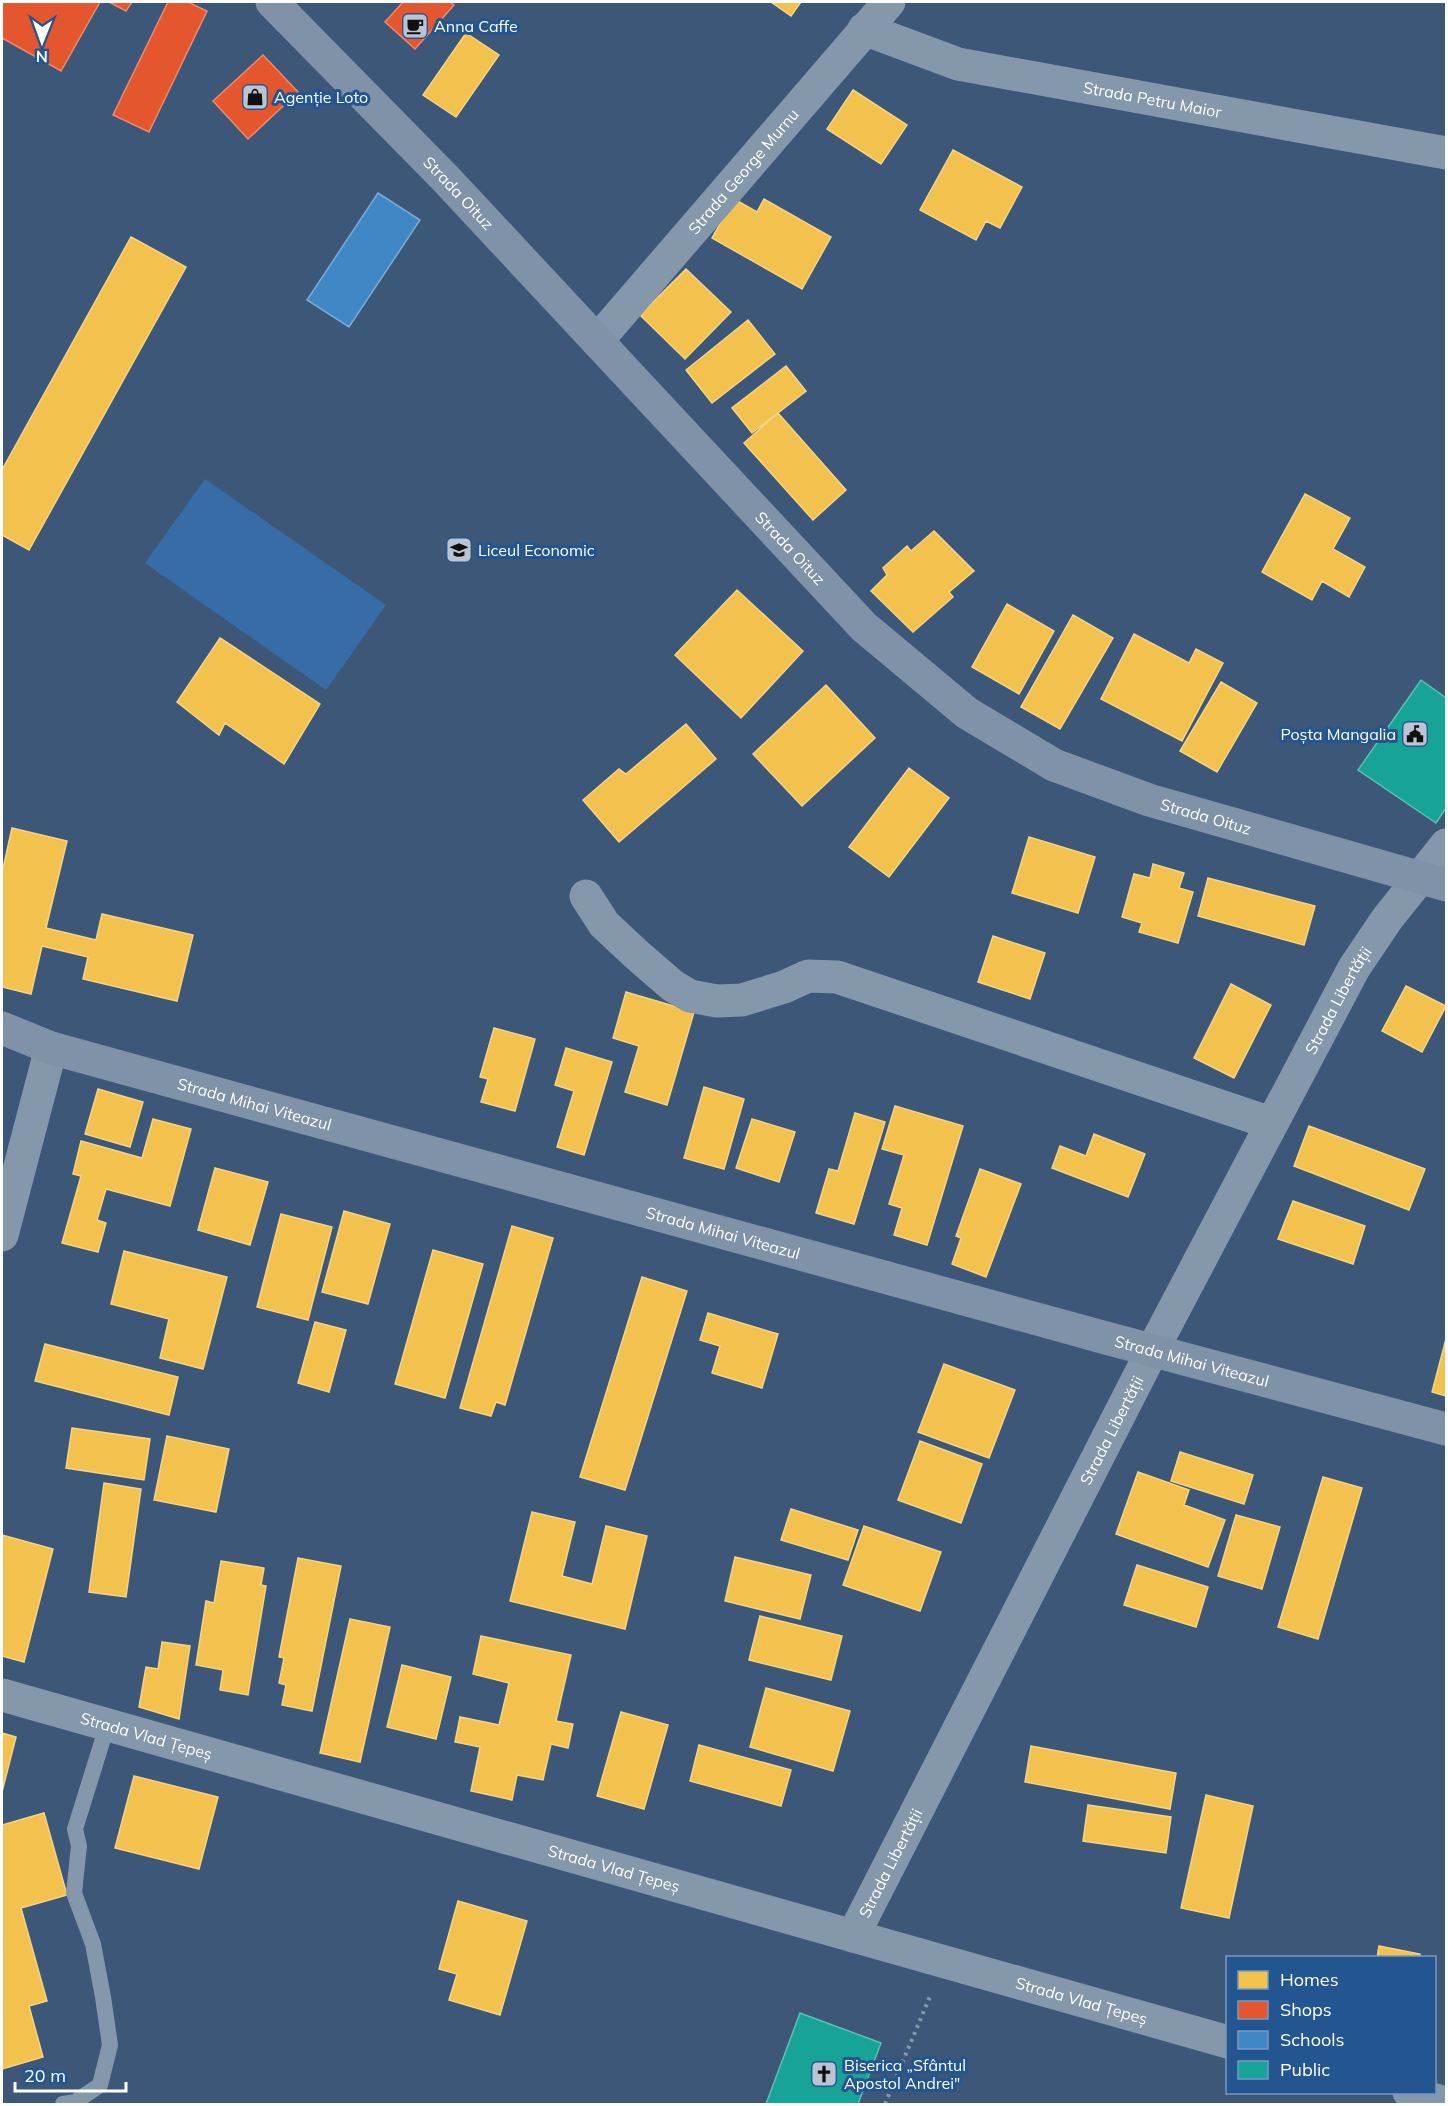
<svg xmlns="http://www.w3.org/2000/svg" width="1448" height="2106" font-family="Mulish,sans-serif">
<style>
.green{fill:#386ca7}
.homes{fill:#f2c14e;stroke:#f6d483;stroke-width:1.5}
.shops{fill:#e4572e;stroke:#ec896d;stroke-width:1.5}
.schools{fill:#3f88c5;stroke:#79acd6;stroke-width:1.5}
.public{fill:#17a398;stroke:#5dbfb7;stroke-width:1.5}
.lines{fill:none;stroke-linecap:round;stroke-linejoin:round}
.path{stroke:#8497ab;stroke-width:4;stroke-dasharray:3 4.5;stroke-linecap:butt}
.lane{stroke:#8497ab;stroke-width:16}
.street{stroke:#8497ab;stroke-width:33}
.secondary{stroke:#8092a8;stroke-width:33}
.labels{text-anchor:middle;stroke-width:6;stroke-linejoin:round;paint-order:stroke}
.poi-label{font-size:16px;fill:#fff;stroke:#235591;text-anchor:start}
.street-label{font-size:16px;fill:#fff;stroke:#235591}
</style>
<rect width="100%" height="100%" fill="#3c5778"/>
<path class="green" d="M 205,479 L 386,605 L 326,690 L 145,563 Z"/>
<path class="homes" d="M 771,2 L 801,2 L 791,16 Z
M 466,33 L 499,55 L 456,117 L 423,95 Z
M 853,90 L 907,125 L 881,164 L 827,129 Z
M 953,150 L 1022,187 L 1000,228 L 986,221 L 976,240 L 920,210 Z
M 734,199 L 757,212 L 764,199 L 831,237 L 802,289 L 712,238 Z
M 131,237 L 186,267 L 29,550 L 2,535 L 2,470 Z
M 686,269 L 731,312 L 685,359 L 640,315 Z
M 748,320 L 775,354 L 712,403 L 686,370 Z
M 786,366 L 806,391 L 752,433 L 732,408 Z
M 778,413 L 846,490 L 813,520 L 744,443 Z
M 1305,494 L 1350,518 L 1333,549 L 1365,567 L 1349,597 L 1322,581 L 1312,600 L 1262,572 Z
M 934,531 L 974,571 L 949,592 L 953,597 L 913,632 L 871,591 L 887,575 L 883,568 L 907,546 L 911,551 Z
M 737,590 L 803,651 L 741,718 L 675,655 Z
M 1007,604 L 1054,631 L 1019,694 L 972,667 Z
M 1073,615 L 1113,638 L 1060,729 L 1021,707 Z
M 1134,634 L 1189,663 L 1196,649 L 1223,663 L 1182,741 L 1101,699 Z
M 220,638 L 320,704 L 284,764 L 225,723 L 219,735 L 177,702 Z
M 1221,682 L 1257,703 L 1217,772 L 1180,751 Z
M 826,685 L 875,738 L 802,806 L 753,754 Z
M 686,724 L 716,759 L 619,842 L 583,800 L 619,769 L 626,774 Z
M 909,768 L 949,798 L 889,877 L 849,847 Z
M 12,828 L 67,841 L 46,928 L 96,940 L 102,914 L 193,935 L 177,1001 L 83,979 L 88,957 L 42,946 L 31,994 L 2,987 L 2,873 Z
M 1029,837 L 1095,857 L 1078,913 L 1012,893 Z
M 1153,864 L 1184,873 L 1179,888 L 1193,892 L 1178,943 L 1139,932 L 1142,923 L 1122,917 L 1134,874 L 1150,878 Z
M 1208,878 L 1315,906 L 1304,945 L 1198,916 Z
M 993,936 L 1045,953 L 1030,999 L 978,982 Z
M 1231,984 L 1271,1005 L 1234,1078 L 1194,1058 Z
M 1406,986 L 1446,1006 L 1422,1052 L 1382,1031 Z
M 626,992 L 694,1012 L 667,1105 L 625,1092 L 639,1046 L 613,1038 Z
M 494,1028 L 535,1039 L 515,1111 L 481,1102 L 488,1079 L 480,1077 Z
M 566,1048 L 612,1062 L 584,1155 L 557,1147 L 574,1091 L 555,1085 Z
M 704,1087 L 744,1099 L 724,1169 L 684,1158 Z
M 98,1089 L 143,1102 L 130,1147 L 85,1134 Z
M 895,1106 L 963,1126 L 927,1245 L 894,1235 L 902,1208 L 889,1204 L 904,1155 L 882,1149 Z
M 855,1113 L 885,1122 L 854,1224 L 816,1213 L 829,1169 L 838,1171 Z
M 153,1119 L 191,1129 L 170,1206 L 106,1189 L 97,1220 L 106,1223 L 98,1252 L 62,1243 L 81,1176 L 73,1174 L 81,1141 L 142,1158 Z
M 752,1119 L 795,1132 L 779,1182 L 736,1168 Z
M 1309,1126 L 1425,1169 L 1409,1210 L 1294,1166 Z
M 1094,1134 L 1145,1154 L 1128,1197 L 1052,1168 L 1060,1146 L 1086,1156 Z
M 215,1168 L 268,1182 L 250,1245 L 198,1230 Z
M 980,1169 L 1021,1184 L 986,1277 L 952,1264 L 961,1238 L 956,1236 Z
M 1293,1201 L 1365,1226 L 1353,1264 L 1278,1239 Z
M 344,1211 L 390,1224 L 368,1304 L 322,1292 Z
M 281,1214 L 332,1227 L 308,1320 L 257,1307 Z
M 512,1226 L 553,1238 L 505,1405 L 496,1402 L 491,1416 L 460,1408 Z
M 433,1250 L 483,1264 L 445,1398 L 395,1384 Z
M 124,1251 L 227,1277 L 203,1369 L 160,1358 L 169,1319 L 111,1304 Z
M 642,1277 L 687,1291 L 625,1490 L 580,1477 Z
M 708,1313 L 778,1334 L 762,1388 L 712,1373 L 720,1346 L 700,1340 Z
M 315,1322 L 346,1330 L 329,1392 L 298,1383 Z
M 1446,1339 L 1446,1396 L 1432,1392 Z
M 45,1344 L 178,1377 L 169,1415 L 35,1381 Z
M 944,1364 L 1015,1390 L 989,1458 L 918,1432 Z
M 72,1428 L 150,1439 L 144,1480 L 66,1468 Z
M 167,1436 L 229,1449 L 216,1512 L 154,1500 Z
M 920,1441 L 982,1464 L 961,1523 L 898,1500 Z
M 1180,1452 L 1253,1475 L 1244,1504 L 1171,1481 Z
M 1138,1472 L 1189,1490 L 1184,1505 L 1225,1520 L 1208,1567 L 1116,1534 Z
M 1323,1477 L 1362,1488 L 1318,1639 L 1278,1627 Z
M 104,1483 L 141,1489 L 126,1597 L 89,1592 Z
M 791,1509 L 858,1530 L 848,1560 L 781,1540 Z
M 532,1512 L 575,1522 L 562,1576 L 592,1584 L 606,1526 L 647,1536 L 625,1629 L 510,1601 Z
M 1236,1515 L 1280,1527 L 1262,1589 L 1218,1576 Z
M 864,1526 L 941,1552 L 920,1611 L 843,1585 Z
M 2,1535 L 53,1549 L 24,1662 L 2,1656 Z
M 735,1557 L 811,1575 L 800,1619 L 725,1601 Z
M 298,1558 L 341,1566 L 312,1711 L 282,1705 L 286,1685 L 279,1683 L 284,1658 L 279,1657 Z
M 221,1561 L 264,1568 L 261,1585 L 266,1586 L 248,1695 L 220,1690 L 223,1670 L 196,1665 L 206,1601 L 214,1603 Z
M 1137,1565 L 1208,1587 L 1196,1627 L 1124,1605 Z
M 760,1616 L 842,1636 L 831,1680 L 749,1660 Z
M 350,1619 L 390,1627 L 360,1762 L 320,1753 Z
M 481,1636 L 571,1655 L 556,1721 L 573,1724 L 568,1748 L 551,1744 L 543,1780 L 517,1775 L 512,1800 L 471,1791 L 480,1747 L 455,1742 L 460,1717 L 499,1725 L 509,1683 L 473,1674 Z
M 162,1642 L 190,1646 L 179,1719 L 139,1707 L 146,1667 L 158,1669 Z
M 402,1665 L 451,1677 L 436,1739 L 387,1727 Z
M 766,1688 L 850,1711 L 833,1771 L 750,1747 Z
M 621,1712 L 668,1725 L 644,1809 L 597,1796 Z
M 2,1733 L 16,1737 L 2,1792 Z
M 699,1745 L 791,1770 L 781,1806 L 690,1781 Z
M 1031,1746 L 1176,1773 L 1170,1809 L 1025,1782 Z
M 134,1776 L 218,1797 L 199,1869 L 115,1848 Z
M 1206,1795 L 1253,1806 L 1229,1918 L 1181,1908 Z
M 1088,1805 L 1171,1817 L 1166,1853 L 1083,1841 Z
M 44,1813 L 67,1895 L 21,1908 L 47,2001 L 29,2006 L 43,2057 L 2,2069 L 2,1825 Z
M 458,1901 L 527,1921 L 500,2015 L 449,2000 L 457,1974 L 439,1969 Z
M 1379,1946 L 1420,1954 L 1420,1958 L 1377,1958 Z"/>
<path class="shops" d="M 2,2 L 100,2 L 61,71 L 2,38 Z
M 109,2 L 132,2 L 126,11 Z
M 168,2 L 188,2 L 207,11 L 149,132 L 113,115 Z
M 403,2 L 450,2 L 454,5 L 415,49 L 385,22 Z
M 263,55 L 298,92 L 248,139 L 213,101 Z"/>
<path class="schools" d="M 378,193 L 420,220 L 349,327 L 307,300 Z"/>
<path class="public" d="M 1421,680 L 1446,698 L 1446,808 L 1436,823 L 1358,770 Z
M 800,2013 L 881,2043 L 858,2104 L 766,2104 Z"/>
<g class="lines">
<path class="path" d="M 885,2104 L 931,1994"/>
<path class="lane" d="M 63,2104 L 75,2102 L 100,2085 L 110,2045 L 103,1997 L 93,1944 L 74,1893 L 79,1846 L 75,1829 L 107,1726"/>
<g class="street">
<path id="s1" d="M 864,29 L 958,64 L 1446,153"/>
<path id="s2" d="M 597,341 L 889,2"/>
<path d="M 586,896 L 604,924 L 636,954 L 673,986 L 690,996 L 717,1001 L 742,1000 L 784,987 L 808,976 L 837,977 L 1271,1123"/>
<path d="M 2,1235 L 51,1048"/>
<path id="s3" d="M 2,1695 L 1228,2042"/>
<path id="s4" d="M 853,1936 L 1152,1351 L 1354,968 L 1387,919 L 1446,845"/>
<path d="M 1409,2092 L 1446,2103"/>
</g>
<g class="secondary">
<path id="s5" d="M 272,2 L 445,178 L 864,627 L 967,713 L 1054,765 L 1149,800 L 1446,885"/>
<path id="s6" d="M 2,1028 L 51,1048 L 1106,1338 L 1446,1429"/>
</g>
</g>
<defs>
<symbol id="cafe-square" viewBox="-11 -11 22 22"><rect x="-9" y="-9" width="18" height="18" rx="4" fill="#bbc4d0" stroke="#235591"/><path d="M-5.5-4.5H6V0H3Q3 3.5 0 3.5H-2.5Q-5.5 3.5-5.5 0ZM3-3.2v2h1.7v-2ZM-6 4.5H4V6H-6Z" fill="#111"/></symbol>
<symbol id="shop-square" viewBox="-11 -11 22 22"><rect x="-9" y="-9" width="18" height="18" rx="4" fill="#bbc4d0" stroke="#235591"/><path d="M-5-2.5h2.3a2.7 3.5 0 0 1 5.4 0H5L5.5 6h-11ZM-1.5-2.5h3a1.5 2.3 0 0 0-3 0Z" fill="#111"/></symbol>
<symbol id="school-square" viewBox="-11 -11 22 22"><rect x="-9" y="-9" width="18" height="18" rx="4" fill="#bbc4d0" stroke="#235591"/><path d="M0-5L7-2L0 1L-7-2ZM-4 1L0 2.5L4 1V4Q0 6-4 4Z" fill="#111"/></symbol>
<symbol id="civic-square" viewBox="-11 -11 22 22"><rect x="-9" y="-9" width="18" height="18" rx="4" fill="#bbc4d0" stroke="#235591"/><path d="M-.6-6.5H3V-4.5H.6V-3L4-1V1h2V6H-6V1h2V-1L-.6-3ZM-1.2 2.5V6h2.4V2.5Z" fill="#111"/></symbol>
<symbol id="church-square" viewBox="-11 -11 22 22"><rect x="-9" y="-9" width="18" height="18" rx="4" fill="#bbc4d0" stroke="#235591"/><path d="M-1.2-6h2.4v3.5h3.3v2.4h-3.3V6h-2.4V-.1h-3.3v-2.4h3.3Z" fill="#111"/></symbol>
</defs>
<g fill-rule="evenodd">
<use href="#cafe-square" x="400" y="11" width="30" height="30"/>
<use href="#shop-square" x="240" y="82" width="30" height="30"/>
<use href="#school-square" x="444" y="535" width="30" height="30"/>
<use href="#civic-square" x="1400" y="719" width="30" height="30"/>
<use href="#church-square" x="809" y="2059" width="30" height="30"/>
</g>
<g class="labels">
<g class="poi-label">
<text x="434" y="32">Anna Caffe</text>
<text x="274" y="103">Agenție Loto</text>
<text x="478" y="556">Liceul Economic</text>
<text x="1396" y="740" text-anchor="end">Poșta Mangalia</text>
<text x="844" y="2071">Biserica „Sfântul<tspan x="844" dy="18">Apostol Andrei"</tspan></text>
</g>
<g class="street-label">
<text dy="6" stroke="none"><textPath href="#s1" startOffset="298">Strada Petru Maior</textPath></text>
<text dy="6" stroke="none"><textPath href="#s2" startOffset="224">Strada George Murnu</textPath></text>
<text dy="6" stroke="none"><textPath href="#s5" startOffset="267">Strada Oituz</textPath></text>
<text dy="6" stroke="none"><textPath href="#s5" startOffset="753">Strada Oituz</textPath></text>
<text dy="6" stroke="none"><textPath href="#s5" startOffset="1257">Strada Oituz</textPath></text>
<text dy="6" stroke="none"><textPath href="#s4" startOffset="1054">Strada Libertății</textPath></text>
<text dy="6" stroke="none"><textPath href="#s6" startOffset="264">Strada Mihai Viteazul</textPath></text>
<text dy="6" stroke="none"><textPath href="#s6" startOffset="750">Strada Mihai Viteazul</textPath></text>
<text dy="6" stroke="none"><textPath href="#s6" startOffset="1236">Strada Mihai Viteazul</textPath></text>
<text dy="6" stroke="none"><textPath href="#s4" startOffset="568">Strada Libertății</textPath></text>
<text dy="6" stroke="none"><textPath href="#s3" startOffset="150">Strada Vlad Țepeș</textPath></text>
<text dy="6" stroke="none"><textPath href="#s4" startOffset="82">Strada Libertății</textPath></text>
<text dy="6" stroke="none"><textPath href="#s3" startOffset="636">Strada Vlad Țepeș</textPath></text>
<text dy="6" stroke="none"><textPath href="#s3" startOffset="1122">Strada Vlad Țepeș</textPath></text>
</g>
</g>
<rect width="1448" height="2106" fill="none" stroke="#ffffff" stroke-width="6"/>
<rect x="1226" y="1956" width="210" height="138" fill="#235591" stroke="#7b99bd" stroke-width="1.5"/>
<rect x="1238" y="1971" width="30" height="18" fill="#f2c14e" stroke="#7b99bd" stroke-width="1.5"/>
<text x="1280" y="1986" font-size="18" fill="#ffffff">Homes</text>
<rect x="1238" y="2001" width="30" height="18" fill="#e4572e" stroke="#7b99bd" stroke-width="1.5"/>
<text x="1280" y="2016" font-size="18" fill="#ffffff">Shops</text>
<rect x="1238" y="2031" width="30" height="18" fill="#3f88c5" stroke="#7b99bd" stroke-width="1.5"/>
<text x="1280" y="2046" font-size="18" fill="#ffffff">Schools</text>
<rect x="1238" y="2061" width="30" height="18" fill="#17a398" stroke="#7b99bd" stroke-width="1.5"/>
<text x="1280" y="2076" font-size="18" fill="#ffffff">Public</text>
<g transform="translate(42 42) rotate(181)" stroke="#235591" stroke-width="4.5" paint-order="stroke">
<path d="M0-4.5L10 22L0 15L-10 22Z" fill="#ffffff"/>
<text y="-9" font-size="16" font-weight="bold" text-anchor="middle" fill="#ffffff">N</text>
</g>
<path d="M15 2082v9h111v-9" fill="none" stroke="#ffffff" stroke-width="3"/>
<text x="24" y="2082" font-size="18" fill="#ffffff" stroke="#235591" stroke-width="4.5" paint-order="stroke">20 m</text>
</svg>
